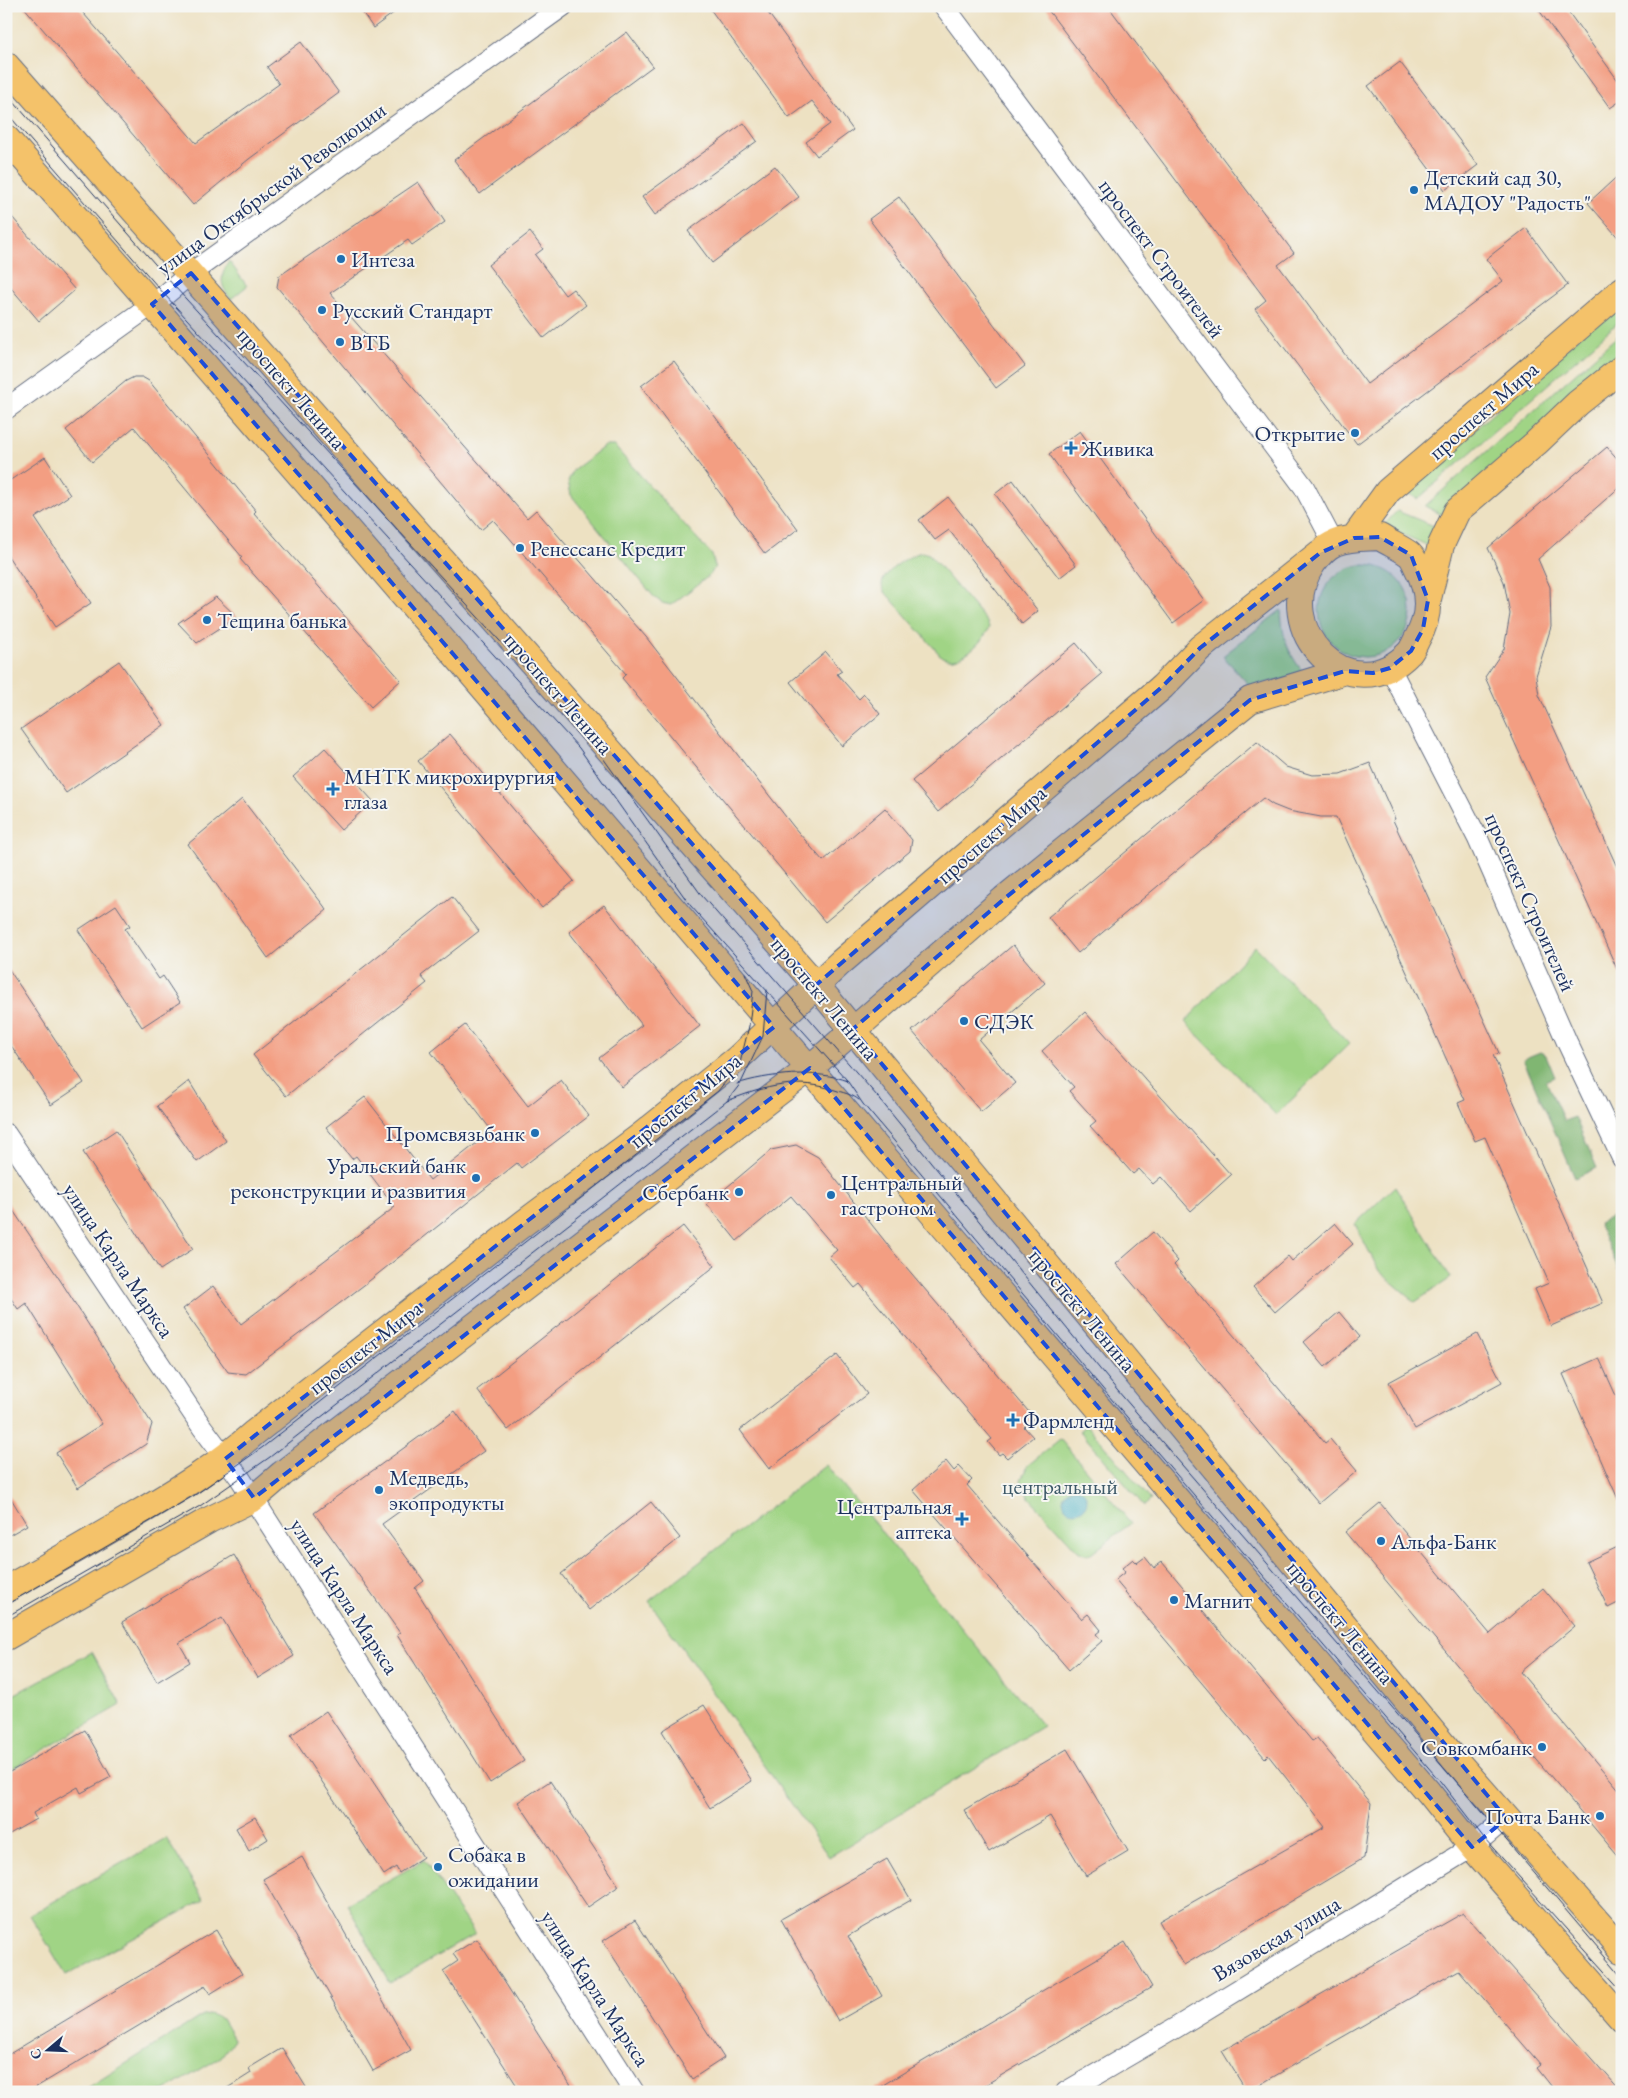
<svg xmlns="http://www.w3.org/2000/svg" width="1628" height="2098" font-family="'EB Garamond',serif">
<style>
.green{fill:#a0d485;stroke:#5e8272}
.forest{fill:#80b672;stroke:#4e7268}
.water{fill:#3faabf;stroke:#2d6c8e}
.building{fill:#f39e82}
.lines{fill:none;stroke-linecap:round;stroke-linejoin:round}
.minor-casing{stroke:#646d81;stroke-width:22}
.major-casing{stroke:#646d81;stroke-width:28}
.minor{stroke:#fff;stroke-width:20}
.major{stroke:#f4c26a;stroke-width:26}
.tram{stroke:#1b2f5e;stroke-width:1}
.marked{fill:#1d4ed8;fill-opacity:0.2;stroke:#1d4ed8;stroke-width:4;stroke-dasharray:10 6;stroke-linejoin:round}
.poi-dot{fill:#1f6fb2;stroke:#f6f6f2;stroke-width:2}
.labels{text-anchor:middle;stroke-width:4;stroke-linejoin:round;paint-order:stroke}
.poi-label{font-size:22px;fill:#1b2f5e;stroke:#f6f6f2;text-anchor:start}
.street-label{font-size:22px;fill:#1b2f5e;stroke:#f6f6f2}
.park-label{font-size:22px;fill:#3c5868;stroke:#f6f6f2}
</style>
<rect width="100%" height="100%" fill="#f6f6f2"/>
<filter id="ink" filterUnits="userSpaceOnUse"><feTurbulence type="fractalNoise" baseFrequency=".02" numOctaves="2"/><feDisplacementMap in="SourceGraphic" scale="10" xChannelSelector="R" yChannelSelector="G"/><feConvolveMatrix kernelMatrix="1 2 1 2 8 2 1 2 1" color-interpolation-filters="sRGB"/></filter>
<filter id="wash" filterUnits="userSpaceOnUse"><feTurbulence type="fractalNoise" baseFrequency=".0096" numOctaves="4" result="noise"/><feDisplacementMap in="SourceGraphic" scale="20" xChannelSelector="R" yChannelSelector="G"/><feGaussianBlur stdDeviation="1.12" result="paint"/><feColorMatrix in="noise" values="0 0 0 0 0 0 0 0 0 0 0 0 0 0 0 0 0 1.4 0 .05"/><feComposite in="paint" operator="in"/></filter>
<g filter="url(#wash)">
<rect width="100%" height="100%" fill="#ede1c2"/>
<path class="green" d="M 229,261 L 247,286 L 231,299 C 219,285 220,276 229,261 Z
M 1622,298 L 1622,319 L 1418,499 L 1405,492 Z
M 1622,332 L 1622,355 L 1442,515 L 1425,506 Z
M 605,446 L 614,446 L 712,555 L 715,567 L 710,575 L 671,605 L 662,603 L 654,597 L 571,495 L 568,481 L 574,469 Z
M 1397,511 L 1434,526 L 1431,547 L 1383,526 Z
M 922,552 L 929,554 L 987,622 L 989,627 C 985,640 966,657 954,659 C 949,660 946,658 942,657 L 885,592 C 884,591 882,586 882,585 C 882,572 911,554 922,552 Z
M1319 611a46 46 0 1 1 92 0a46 46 0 1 1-92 0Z
M 1281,610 C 1283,640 1287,651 1305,675 L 1250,686 L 1223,656 Z
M 1255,946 L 1349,1044 L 1276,1115 L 1185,1022 Z
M 1395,1186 L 1451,1278 L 1415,1302 L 1379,1271 L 1355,1224 Z
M 1087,1425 L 1151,1500 L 1144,1506 L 1080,1431 Z
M 1060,1439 L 1131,1523 L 1091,1554 L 1084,1554 L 1078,1551 L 1028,1496 L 1021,1481 L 1027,1466 Z
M 826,1465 L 1043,1726 L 829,1857 L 649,1601 Z
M 92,1652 L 121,1705 L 6,1772 L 6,1699 Z
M 166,1838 L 204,1900 L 66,1975 L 30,1915 Z
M 424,1860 L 475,1934 L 390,1983 L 347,1904 Z
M 209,2014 L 222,2019 L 234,2039 L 221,2057 L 163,2092 L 81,2092 L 203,2015 Z"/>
<path class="forest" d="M 1540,1052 L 1546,1055 L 1555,1077 L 1546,1081 L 1564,1121 L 1575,1117 L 1597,1168 L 1575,1178 L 1523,1059 Z
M 1616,1215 L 1622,1227 L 1622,1277 L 1598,1223 Z"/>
<path class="water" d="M1063 1500a12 12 0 1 1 24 0a12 12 0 1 1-24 0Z"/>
<g id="blocks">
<path class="building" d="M 23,6 L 77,6 L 196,143 L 279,84 L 267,67 L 301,42 L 339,93 L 249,159 L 193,205 Z
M 358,6 L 403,6 L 373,28 Z
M 708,6 L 763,6 L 853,130 L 817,156 L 806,142 L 830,124 L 812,101 L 789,118 Z
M 1045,6 L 1108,6 L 1294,253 L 1278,265 L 1367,384 L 1503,281 L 1486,259 L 1526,228 L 1568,285 L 1357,444 L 1255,309 L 1266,300 Z
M 1536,6 L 1564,6 L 1622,86 L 1622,100 L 1610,108 Z
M 627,32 L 653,66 L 480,194 L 454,160 Z
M 1400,62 L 1478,165 L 1445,190 L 1368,86 Z
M 744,123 L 757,141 L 655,215 L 642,197 Z
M 775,166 L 799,197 L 712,263 L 688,231 Z
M 1622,172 L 1622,242 L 1588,203 Z
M 418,182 L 445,222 L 412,245 L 408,240 L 330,293 L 527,518 L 536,510 L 646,637 L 793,826 L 823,861 L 885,808 L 912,840 L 910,851 L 825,922 L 622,678 L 626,674 L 507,535 L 493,520 L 481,530 L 277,287 L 279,276 Z
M 899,197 L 1025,366 L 996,388 L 869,219 Z
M 6,210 L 75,290 L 39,321 L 6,282 Z
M 530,232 L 543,249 L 535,255 L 565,295 L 573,289 L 586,305 L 544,338 L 488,265 Z
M 674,361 L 798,529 L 765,554 L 641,386 Z
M 134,377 L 142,377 L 149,381 L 256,511 L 254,513 L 401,680 L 371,707 L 240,559 L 242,557 L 134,427 L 92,462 L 66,430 L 126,381 Z
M 1080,431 L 1204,600 L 1173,623 L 1049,454 Z
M 1607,447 L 1622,464 L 1622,485 L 1538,559 L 1550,587 L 1551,627 L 1536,676 L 1539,695 L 1622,878 L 1622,980 L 1485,677 L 1504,649 L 1510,614 L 1504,582 L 1488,548 Z
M 45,457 L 70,495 L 35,518 L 91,603 L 55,627 L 6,553 L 6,483 Z
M 1013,480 L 1076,565 L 1059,578 L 995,494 Z
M 948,497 L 1038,611 L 1022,624 L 949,530 L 935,540 L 919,520 Z
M 216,597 L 237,617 L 197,643 L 178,623 Z
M 1076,643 L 1102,674 L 938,812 L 912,781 Z
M 826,652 L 842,671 L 837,674 L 859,699 L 864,694 L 880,714 L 842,746 L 790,682 Z
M 119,661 L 164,725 L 66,793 L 21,729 Z
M 450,734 L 574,881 L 542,908 L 418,761 Z
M 1257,742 L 1286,767 L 1312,775 L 1340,774 L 1370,763 L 1395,819 L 1393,820 L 1499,1053 L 1493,1055 L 1603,1303 L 1551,1326 L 1535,1289 L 1549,1283 L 1485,1137 L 1475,1141 L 1458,1103 L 1465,1100 L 1336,817 L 1321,817 L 1288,811 L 1273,805 L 1263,798 L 1078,953 L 1048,917 Z
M 325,748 L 373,801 L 341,830 L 293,777 Z
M 242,799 L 327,910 L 268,958 L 188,844 Z
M 452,897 L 479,931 L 421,976 L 427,983 L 286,1096 L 253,1055 Z
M 116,905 L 130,926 L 125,929 L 159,979 L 163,976 L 180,1002 L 142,1027 L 78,930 Z
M 604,905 L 700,1026 L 622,1087 L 599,1058 L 642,1025 L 569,932 Z
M 1013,945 L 1045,983 L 979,1040 L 1015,1083 L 981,1112 L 912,1031 Z
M 6,965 L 84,1083 L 51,1105 L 6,1038 Z
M 1085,1012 L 1231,1175 L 1191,1211 L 1161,1177 L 1153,1184 L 1139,1169 L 1133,1174 L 1090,1126 L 1096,1121 L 1069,1091 L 1074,1087 L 1042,1051 Z
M 465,1025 L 528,1106 L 561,1080 L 589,1116 L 521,1168 L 517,1163 L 364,1285 L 246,1374 L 228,1372 L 183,1309 L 213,1286 L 241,1324 L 395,1207 L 356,1156 L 352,1159 L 326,1127 L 365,1097 L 430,1180 L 492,1131 L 431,1052 Z
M 189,1081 L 226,1141 L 197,1162 L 157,1106 Z
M 116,1130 L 193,1249 L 160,1270 L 83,1152 Z
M 796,1145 L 818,1157 L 895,1254 L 1034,1418 L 1024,1427 L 1033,1437 L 1007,1458 L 1002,1453 L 999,1455 L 988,1442 L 992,1439 L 860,1284 L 855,1288 L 829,1257 L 837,1250 L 791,1196 L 737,1241 L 707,1204 L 771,1150 Z
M 6,1200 L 60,1280 L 152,1424 L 146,1444 L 78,1488 L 56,1453 L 102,1424 L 26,1303 L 18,1309 L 6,1291 Z
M 1335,1223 L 1353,1244 L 1275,1312 L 1253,1287 L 1288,1256 L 1292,1261 Z
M 683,1226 L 715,1266 L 508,1430 L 477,1390 Z
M 1153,1232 L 1178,1261 L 1174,1265 L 1325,1443 L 1330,1439 L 1357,1471 L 1319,1503 L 1116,1264 Z
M 1339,1312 L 1360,1337 L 1325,1367 L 1304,1342 Z
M 1477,1334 L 1502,1382 L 1415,1429 L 1389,1382 Z
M 837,1355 L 867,1394 L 769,1469 L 740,1430 Z
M 1599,1358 L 1622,1409 L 1622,1508 L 1563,1374 Z
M 455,1411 L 484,1451 L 382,1524 L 424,1581 L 415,1588 L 524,1761 L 490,1783 L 397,1635 L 400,1633 L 314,1513 Z
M 946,1461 L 954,1471 L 959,1466 L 972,1480 L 967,1485 L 1082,1619 L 1088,1614 L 1101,1630 L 1096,1634 L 1102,1641 L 1069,1670 L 913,1490 Z
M 6,1490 L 27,1525 L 6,1537 Z
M 651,1502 L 680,1538 L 589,1610 L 561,1574 Z
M 1380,1503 L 1490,1634 L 1543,1588 L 1575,1626 L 1520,1672 L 1622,1793 L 1622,1861 L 1345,1532 Z
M 1622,1545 L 1622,1601 L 1608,1608 L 1586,1562 Z
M 234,1555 L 294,1656 L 258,1678 L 222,1618 L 179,1643 L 190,1662 L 157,1682 L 122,1622 Z
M 1145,1557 L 1154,1568 L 1162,1562 L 1312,1741 L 1317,1738 L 1371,1803 L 1364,1858 L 1184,1965 L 1159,1921 L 1325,1827 L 1268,1755 L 1265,1758 L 1115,1580 L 1125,1572 L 1122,1568 L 1133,1559 L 1137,1563 Z
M 704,1705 L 752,1781 L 710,1808 L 662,1731 Z
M 326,1711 L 423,1857 L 399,1873 L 396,1867 L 384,1875 L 291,1735 Z
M 85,1730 L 111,1777 L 81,1793 L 78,1787 L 33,1813 L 36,1819 L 6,1836 L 6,1774 Z
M 1067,1749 L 1128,1851 L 1086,1876 L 1050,1816 L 989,1852 L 964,1810 Z
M 550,1781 L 619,1886 L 588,1907 L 518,1802 Z
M 255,1817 L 268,1839 L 249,1851 L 236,1828 Z
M 302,1857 L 411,2050 L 373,2071 L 263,1879 Z
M 887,1859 L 911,1900 L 848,1936 L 882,1996 L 838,2021 L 781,1919 Z
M 1463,1913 L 1621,2092 L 1556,2092 L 1537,2068 L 1541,2065 L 1459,1970 L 1247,2092 L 1222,2051 Z
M 635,1920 L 724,2058 L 692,2079 L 603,1941 Z
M 216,1930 L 242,1974 L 210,1994 L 205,1986 L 28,2092 L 6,2092 L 6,2056 Z
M 477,1939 L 575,2092 L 521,2092 L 443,1971 L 458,1961 L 453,1954 Z
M 1125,1942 L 1152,1987 L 973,2092 L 871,2092 Z
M 282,2048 L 309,2092 L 221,2092 L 251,2073 L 249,2068 Z"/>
</g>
</g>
<g filter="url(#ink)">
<use href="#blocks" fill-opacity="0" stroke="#646d81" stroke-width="1"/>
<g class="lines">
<defs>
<path id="minor" d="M 944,6 L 1304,487 L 1334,544
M 6,409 L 165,295 L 191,273 L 563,6
M 1390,668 L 1478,839 L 1567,1042 L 1622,1158
M 6,1134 L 202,1427 L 240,1478 L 634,2092
M 1066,2092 L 1177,2027 L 1472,1847 L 1506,1818"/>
<path id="major" d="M 6,65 L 816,985 L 1459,1764 L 1622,1950
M 6,138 C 487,683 953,1242 1428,1792 L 1472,1847 L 1622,2018
M 1380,537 C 1389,543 1401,548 1409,554 C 1413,557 1415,563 1417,567 C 1430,591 1431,615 1417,639 C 1415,643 1413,648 1410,652 C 1350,715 1268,628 1313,563 C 1319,555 1325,547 1335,543 C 1349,537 1364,538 1380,537 Z
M 1354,538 L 1388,491 L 1622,290
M 1428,599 L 1441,545 L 1457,511 L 1536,443 L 1578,403 L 1622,368
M 6,1589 C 50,1565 93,1540 135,1515 C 179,1489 216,1467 254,1433 L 524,1223 L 642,1135 L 737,1059 L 840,963 L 1162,687 L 1200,648 L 1320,553
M 6,1637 L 209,1520 L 254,1498 L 282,1474 L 810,1068 L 1004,899 L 1250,700 L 1345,671"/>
</defs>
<use href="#minor" class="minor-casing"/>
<use href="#major" class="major-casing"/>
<use href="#minor" class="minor"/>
<use href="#major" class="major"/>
<path class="tram" d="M 6,93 L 175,287 L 588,737 L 702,896 L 877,1096 L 1117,1390 L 1449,1773 L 1622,1976
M 6,112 L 165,295 L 579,748 L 690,905 L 846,1079 L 863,1104 L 1102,1388 L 1440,1781 L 1484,1838 L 1622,1991
M 737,1084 C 767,1074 818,1069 848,1081
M 727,1101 C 766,1086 797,1077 838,1091 C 845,1093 853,1095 859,1100
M 6,1605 L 195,1495 L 263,1447 L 718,1091 L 740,1063 L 749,1026 L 753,991 L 745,973
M 6,1617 L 200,1506 L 270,1457 L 727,1101 L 741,1083 L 763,1036 L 767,990"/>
</g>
</g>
<path class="marked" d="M 191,273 L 816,985 L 1162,687 L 1200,648 L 1320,553 L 1354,538 L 1380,537 L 1411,555 L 1428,600 L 1423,629 L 1411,651 L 1390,668 L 1373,673 L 1345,671 L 1250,700 L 1004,899 L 853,1029 L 1506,1818 L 1495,1828 L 1472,1847 L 810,1068 L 254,1498 L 225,1459 L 774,1027 L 152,304 Z"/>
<g class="poi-dot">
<circle cx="1414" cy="190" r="5"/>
<circle cx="341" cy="259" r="5"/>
<circle cx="322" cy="310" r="5"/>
<circle cx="340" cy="342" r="5"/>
<circle cx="1355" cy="433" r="5"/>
<path d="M1068.5 440.5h5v5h5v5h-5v5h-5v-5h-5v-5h5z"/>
<circle cx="520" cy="548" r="5"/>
<circle cx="207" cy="620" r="5"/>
<path d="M330.5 781.5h5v5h5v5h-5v5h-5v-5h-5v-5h5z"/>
<circle cx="964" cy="1021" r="5"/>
<circle cx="535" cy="1133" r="5"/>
<circle cx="476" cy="1178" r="5"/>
<circle cx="739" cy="1192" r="5"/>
<circle cx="831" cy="1195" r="5"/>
<path d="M1010.5 1412.5h5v5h5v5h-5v5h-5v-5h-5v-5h5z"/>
<circle cx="379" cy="1490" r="5"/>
<path d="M959.5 1511.5h5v5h5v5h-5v5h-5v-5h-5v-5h5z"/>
<circle cx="1381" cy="1541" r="5"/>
<circle cx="1174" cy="1600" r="5"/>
<circle cx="1542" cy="1747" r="5"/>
<circle cx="1600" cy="1816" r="5"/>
<circle cx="438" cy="1867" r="5"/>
</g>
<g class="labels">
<g class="poi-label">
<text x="1424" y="185">Детский сад 30,<tspan x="1424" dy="25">МАДОУ "Радость"</tspan></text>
<text x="351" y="267">Интеза</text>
<text x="332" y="318">Русский Стандарт</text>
<text x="350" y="350">ВТБ</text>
<text x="1345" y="441" text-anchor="end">Открытие</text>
<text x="1081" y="456">Живика</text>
<text x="530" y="556">Ренессанс Кредит</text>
<text x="217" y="628">Тещина банька</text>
<text x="344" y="784">МНТК микрохирургия<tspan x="344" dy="25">глаза</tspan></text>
<text x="974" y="1029">СДЭК</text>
<text x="525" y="1141" text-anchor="end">Промсвязьбанк</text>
<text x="466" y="1173" text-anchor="end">Уральский банк<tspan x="466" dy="25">реконструкции и развития</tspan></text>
<text x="841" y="1190">Центральный<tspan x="841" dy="25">гастроном</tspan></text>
<text x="729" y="1200" text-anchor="end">Сбербанк</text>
<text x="1023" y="1428">Фармленд</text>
<text x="389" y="1485">Медведь,<tspan x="389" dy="25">экопродукты</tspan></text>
<text x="952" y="1514" text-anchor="end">Центральная<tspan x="952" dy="25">аптека</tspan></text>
<text x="1391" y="1549">Альфа-Банк</text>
<text x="1184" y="1608">Магнит</text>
<text x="1532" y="1755" text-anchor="end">Совкомбанк</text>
<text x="1590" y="1824" text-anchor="end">Почта Банк</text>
<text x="448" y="1862">Собака в<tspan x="448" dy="25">ожидании</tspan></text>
</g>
<g class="street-label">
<text transform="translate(271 188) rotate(-36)" y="8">улица Октябрьской Революции</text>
<text transform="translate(1162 258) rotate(53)" y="8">проспект Строителей</text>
<text transform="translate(292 388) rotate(49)" y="8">проспект Ленина</text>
<text transform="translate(1483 410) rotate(-41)" y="8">проспект Мира</text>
<text transform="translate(559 693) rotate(49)" y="8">проспект Ленина</text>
<text transform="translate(991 834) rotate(-41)" y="8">проспект Мира</text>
<text transform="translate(1531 902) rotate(66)" y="8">проспект Строителей</text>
<text transform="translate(825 998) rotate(50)" y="8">проспект Ленина</text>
<text transform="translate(685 1100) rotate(-39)" y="8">проспект Мира</text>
<text transform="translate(119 1260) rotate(56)" y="8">улица Карла Маркса</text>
<text transform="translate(1083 1310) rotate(50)" y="8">проспект Ленина</text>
<text transform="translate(365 1347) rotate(-38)" y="8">проспект Мира</text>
<text transform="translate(345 1596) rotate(57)" y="8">улица Карла Маркса</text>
<text transform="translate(1341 1622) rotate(50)" y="8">проспект Ленина</text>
<text transform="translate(1276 1938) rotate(-31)" y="8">Вязовская улица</text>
<text transform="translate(596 1988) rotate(57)" y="8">улица Карла Маркса</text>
</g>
<g class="park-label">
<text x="1060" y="1494">центральный</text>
</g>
</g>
<rect width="1628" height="2098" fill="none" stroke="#f6f6f2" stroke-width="25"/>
<g transform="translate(48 2050) rotate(251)" stroke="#f6f6f2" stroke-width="4" paint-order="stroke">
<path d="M0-4L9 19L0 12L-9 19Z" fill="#1b2f5e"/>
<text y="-8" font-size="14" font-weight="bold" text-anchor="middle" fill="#1b2f5e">С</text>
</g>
</svg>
